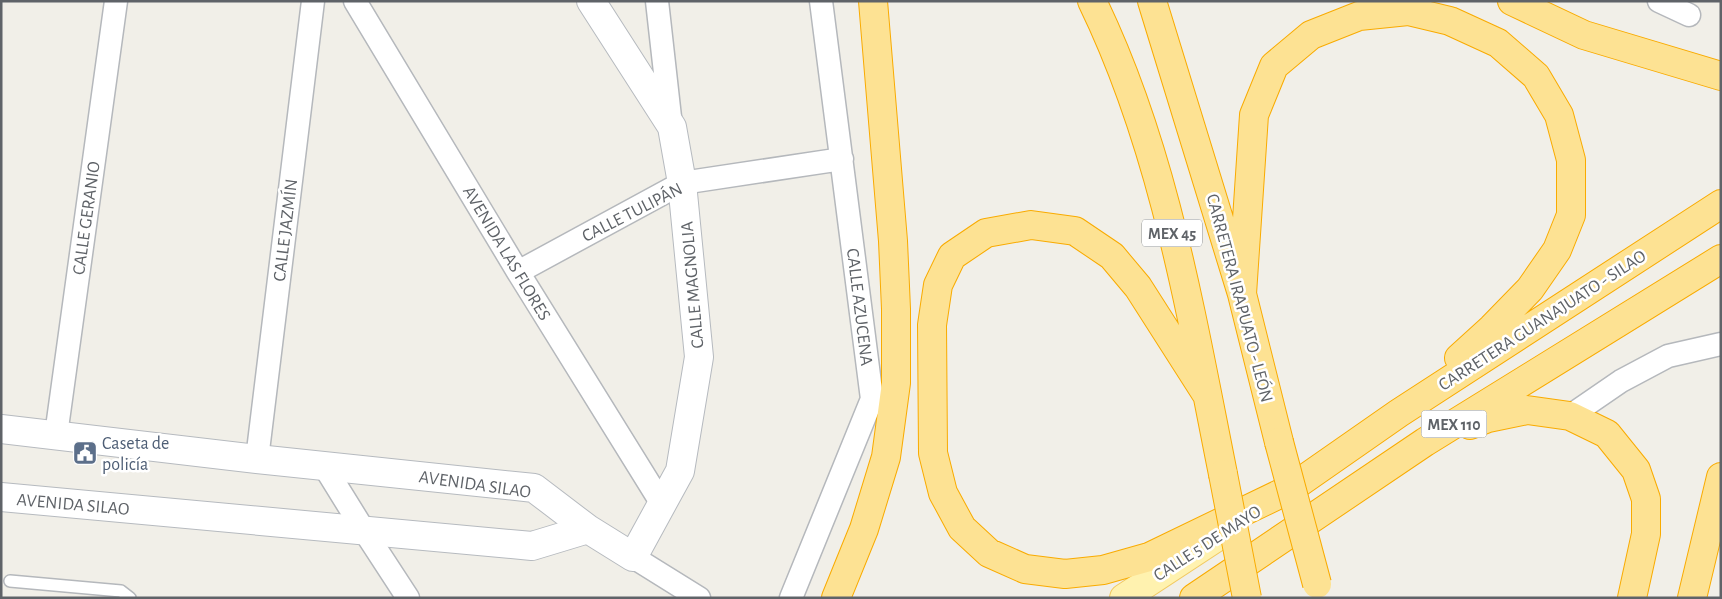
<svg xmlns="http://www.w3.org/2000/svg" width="1722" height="599" font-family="'Alegreya Sans',sans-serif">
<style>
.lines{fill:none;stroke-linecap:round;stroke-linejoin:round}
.lane-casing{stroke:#b5b8bc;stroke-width:14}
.street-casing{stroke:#b5b8bc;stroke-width:25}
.secondary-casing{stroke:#b6babf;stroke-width:30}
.primary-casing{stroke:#f2c960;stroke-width:30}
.highway-casing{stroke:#f9ab00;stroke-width:30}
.lane{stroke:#fff;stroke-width:11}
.street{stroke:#fff;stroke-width:22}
.secondary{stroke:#fff;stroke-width:28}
.primary{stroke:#fff2af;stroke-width:28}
.highway{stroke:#fde293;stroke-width:28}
.highway-bridge-casing{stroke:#f9ab00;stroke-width:30;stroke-linecap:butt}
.highway-bridge{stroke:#fde293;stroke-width:28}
.labels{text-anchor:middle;stroke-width:5;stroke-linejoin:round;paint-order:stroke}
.shield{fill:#fff;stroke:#8f9295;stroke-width:1}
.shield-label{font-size:16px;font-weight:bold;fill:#5f6368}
.street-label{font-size:18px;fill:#5f6368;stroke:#fff}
.service-label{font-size:18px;fill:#4e5e75;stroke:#fff;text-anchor:start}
</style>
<rect width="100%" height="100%" fill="#f1efe8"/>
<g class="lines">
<defs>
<path id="lane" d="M 10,581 L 121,591 L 130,598"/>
<path id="street" d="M 355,1 L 518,272 L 662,504
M 657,1 L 671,126
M 1659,1 L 1689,15
M 518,272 L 682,183 L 842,159
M 1570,416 L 1621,381 L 1668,356 L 1721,344
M 56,435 L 116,1
M 257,459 L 313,1
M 324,466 L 363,529 L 408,598
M 633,557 L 699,598
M 791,598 L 872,399 L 821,1"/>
<path id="secondary" d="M 1,429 L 257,459 L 534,488 L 588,529 L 633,557 L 680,471 L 699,357 L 682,183 L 672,127 L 591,1
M 1,497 L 532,546 L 588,529"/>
<path id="primary" d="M 1124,598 L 1232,527"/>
<path id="highway" d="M 1092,1 C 1164,149 1191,314 1223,474
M 1152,1 L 1242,294 L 1279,442
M 1512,1 L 1584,35 L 1721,76
M 1242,294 L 1254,115 L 1274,66 L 1311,35 L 1359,16 L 1408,11 L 1450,21 L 1498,43 L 1536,76 L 1559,115 L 1571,160 L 1571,215 L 1557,250 L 1530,289 L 1492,328 L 1459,358
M 1207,395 L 1138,287 L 1112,256 L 1075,231 L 1031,225 L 986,233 L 952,256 L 938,285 L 932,325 L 933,453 L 943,493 L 962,528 L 989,553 L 1025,569 L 1065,574 L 1103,570 L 1149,557 L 1290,489 L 1399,413 L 1721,204
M 1470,425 L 1488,418 L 1527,410 L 1570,416 L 1607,434 L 1636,470 L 1646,499 L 1646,534 L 1632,598
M 836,598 L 864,529 L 886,457 L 896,383 L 896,309 L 893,241 L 873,1
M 1194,598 L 1425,442 L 1721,259
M 1692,598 L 1721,477"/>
</defs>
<use href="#lane" class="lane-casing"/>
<use href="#street" class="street-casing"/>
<use href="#secondary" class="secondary-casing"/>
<use href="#primary" class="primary-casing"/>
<use href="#highway" class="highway-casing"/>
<use href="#lane" class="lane"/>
<use href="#street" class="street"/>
<use href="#secondary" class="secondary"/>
<use href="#primary" class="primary"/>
<use href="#highway" class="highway"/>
<defs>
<path id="highway-bridge" d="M 1279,442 L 1317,584
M 1223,474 L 1247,598"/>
</defs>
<use href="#highway-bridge" class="highway-bridge-casing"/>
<use href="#highway-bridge" class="highway-bridge"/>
</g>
<defs>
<symbol id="civic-square" viewBox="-11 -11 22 22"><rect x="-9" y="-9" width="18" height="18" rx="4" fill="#5c6f8a" stroke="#fff"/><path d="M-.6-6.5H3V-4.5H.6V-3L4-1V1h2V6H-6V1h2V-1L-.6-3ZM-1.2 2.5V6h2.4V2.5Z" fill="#fff"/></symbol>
</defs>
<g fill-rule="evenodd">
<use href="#civic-square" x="71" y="439" width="28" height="28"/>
</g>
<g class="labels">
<g class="shield">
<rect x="1142" y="219.5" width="60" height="27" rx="4"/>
<rect x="1421.5" y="410.5" width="65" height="27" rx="4"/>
</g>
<g class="shield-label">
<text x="1172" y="239">MEX 45</text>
<text x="1454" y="430">MEX 110</text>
</g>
<g class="street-label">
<text transform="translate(632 212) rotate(-27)" y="6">CALLE TULIPÁN</text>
<text transform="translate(86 218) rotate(-82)" y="6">CALLE GERANIO</text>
<text transform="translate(285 230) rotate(-83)" y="6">CALLE JAZMÍN</text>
<text transform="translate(507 253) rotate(59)" y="6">AVENIDA LAS FLORES</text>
<text transform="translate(692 285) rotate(-95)" y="6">CALLE MAGNOLIA</text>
<text transform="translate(1240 298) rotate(75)" y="6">CARRETERA IRAPUATO - LEÓN</text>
<text transform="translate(860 307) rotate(83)" y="6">CALLE AZUCENA</text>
<text transform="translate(1542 320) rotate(-33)" y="6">CARRETERA GUANAJUATO - SILAO</text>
<text transform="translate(475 484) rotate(8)" y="6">AVENIDA SILAO</text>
<text transform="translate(73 504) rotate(5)" y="6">AVENIDA SILAO</text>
<text transform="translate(1207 543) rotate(-33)" y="6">CALLE 5 DE MAYO</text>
</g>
<g class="service-label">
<text x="102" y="449">Caseta de<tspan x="102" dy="21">policía</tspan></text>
</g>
</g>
<rect width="1722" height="599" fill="none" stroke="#5f6368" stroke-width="5"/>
</svg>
